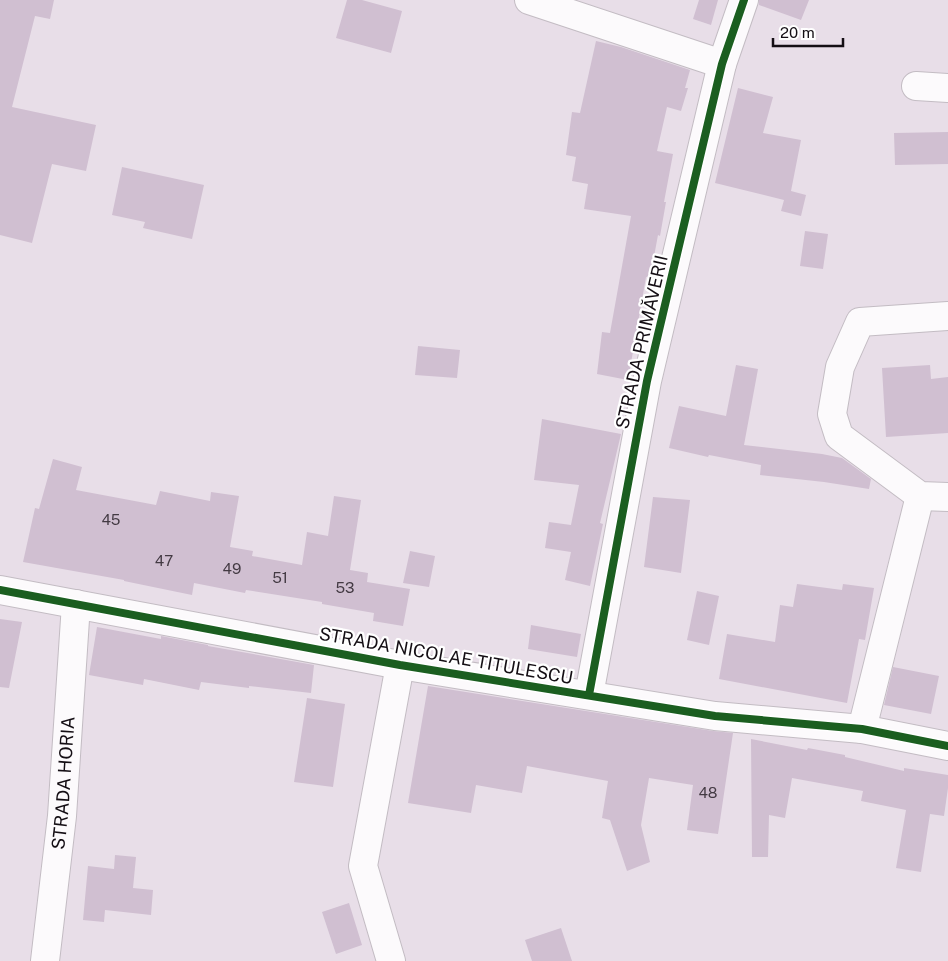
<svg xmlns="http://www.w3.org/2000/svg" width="948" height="961" font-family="'Public Sans',sans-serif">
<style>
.building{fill:#d0bfd1}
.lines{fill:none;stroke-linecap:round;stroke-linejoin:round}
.minor-casing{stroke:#c3bcc3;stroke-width:30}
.minor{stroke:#fcfafc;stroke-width:28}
.cycleway-casing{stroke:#fff;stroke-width:11}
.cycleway{stroke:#1b5e20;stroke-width:8}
.labels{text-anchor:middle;stroke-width:4.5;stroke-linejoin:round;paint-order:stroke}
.number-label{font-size:15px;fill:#433a43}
.street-label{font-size:18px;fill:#140e14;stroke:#fff}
</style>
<rect width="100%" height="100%" fill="#e8dee8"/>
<path class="building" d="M 0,0 L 54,0 L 50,19 L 35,16 L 12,107 L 96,125 L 86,171 L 52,164 L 32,243 L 0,235 Z
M 347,0 L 362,0 L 402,11 L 391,53 L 336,38 Z
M 699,0 L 718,0 L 711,25 L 693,19 Z
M 759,0 L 809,0 L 801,20 L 759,5 Z
M 596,41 L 621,47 L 690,70 L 685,88 L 688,88 L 681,111 L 667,107 L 657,151 L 673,154 L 664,202 L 666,202 L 660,236 L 658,235 L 650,278 L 646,277 L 628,380 L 597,374 L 602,332 L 610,333 L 631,216 L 584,209 L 588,184 L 572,181 L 576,157 L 566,155 L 572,112 L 580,113 Z
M 738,88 L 773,97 L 763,133 L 801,140 L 791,191 L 806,195 L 801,216 L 781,211 L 784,200 L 715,183 Z
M 948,132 L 948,164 L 895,165 L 894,133 Z
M 122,167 L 204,185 L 192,239 L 143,228 L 145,222 L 112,215 Z
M 805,231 L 828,234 L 823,269 L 800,266 Z
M 418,346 L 460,350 L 457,378 L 415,375 Z
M 736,365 L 758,369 L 744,445 L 822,454 L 842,458 L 871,479 L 869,489 L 824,482 L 760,475 L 761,465 L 709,455 L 708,457 L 669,448 L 679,406 L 726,416 Z
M 930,365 L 931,379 L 948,377 L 948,433 L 886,437 L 882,368 Z
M 542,419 L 621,434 L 600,523 L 603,524 L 590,586 L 565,580 L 571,552 L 545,548 L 549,522 L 571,525 L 579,485 L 534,480 Z
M 53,459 L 82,467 L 76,490 L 156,505 L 160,491 L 210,501 L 211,492 L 239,496 L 230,547 L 253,551 L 252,556 L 302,565 L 307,532 L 328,536 L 334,496 L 361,500 L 350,570 L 368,573 L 367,582 L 410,589 L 403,626 L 373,621 L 374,613 L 322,604 L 322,602 L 246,590 L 245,593 L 194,583 L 192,595 L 124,581 L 124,580 L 23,562 L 35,508 L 39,509 Z
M 653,497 L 690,500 L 681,573 L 644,567 Z
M 410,551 L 435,556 L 429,587 L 403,583 Z
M 797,584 L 842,590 L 843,584 L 874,588 L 865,640 L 859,639 L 847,703 L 719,679 L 727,634 L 775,642 L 780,605 L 793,607 Z
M 697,591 L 719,596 L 709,645 L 687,640 Z
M 0,619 L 22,622 L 9,688 L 0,687 Z
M 531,625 L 581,634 L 577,657 L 528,649 Z
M 97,627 L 161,639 L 161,636 L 208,645 L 208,646 L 314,665 L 311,693 L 249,686 L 249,688 L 201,682 L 199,690 L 144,679 L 143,685 L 89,675 Z
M 893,667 L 939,676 L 931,714 L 884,705 Z
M 428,686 L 713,731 L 733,733 L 718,834 L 687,830 L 693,785 L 649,778 L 641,825 L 650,862 L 627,871 L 610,820 L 602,818 L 608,781 L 527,766 L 522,793 L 476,785 L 471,813 L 408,803 Z
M 307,698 L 345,704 L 333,787 L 294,782 Z
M 751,739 L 807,750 L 808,748 L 845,755 L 845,757 L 904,771 L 904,768 L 948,775 L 948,788 L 944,816 L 930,814 L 921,872 L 896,868 L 906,810 L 861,801 L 863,791 L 792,778 L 785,818 L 769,815 L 768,857 L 752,857 Z
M 115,855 L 136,857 L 133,888 L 153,890 L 151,915 L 105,910 L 104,922 L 83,920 L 88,866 L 114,869 Z
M 349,903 L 362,945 L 336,954 L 322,912 Z
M 561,928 L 572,961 L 532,961 L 525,940 Z"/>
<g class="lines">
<defs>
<g id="minor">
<path d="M 529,0 L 722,64"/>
<path d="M 916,86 L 948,88"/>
<path d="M 948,316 L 860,322 L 840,367 L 832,414 L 839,436 L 920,496 L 948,497"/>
<path d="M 0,590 L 400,665 L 715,716 L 862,729 L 948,746"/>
<path d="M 589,695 L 647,381 L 722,64 L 744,0"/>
<path d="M 862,729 L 920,496"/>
<path id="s1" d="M 45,961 L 62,816 L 76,604"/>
<path d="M 391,961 L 363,866 L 400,665"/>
</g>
</defs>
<use href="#minor" class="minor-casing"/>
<use href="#minor" class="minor"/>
<defs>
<path id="cycleway" d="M 0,590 L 400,665 L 715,716 L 862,729 L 948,746
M 589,695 L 647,381 L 722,64 L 744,0"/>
</defs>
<use href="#cycleway" class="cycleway-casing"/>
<use href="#cycleway" class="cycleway"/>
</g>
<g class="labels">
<g class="number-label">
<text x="111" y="525">45</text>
<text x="164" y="566">47</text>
<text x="232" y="574">49</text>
<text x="280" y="583">51</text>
<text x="345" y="593">53</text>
<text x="708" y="798">48</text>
</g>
<g class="street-label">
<text transform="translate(642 342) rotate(-77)" y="6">STRADA PRIMĂVERII</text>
<text transform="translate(446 656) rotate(10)" y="6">STRADA NICOLAE TITULESCU</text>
<text dy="6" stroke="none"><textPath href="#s1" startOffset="179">STRADA HORIA</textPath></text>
</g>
</g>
<path d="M773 38v8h70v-8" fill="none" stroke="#140e14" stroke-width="2.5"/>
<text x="780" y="38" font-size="15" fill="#140e14" stroke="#ffffff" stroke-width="4" paint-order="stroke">20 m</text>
</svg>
